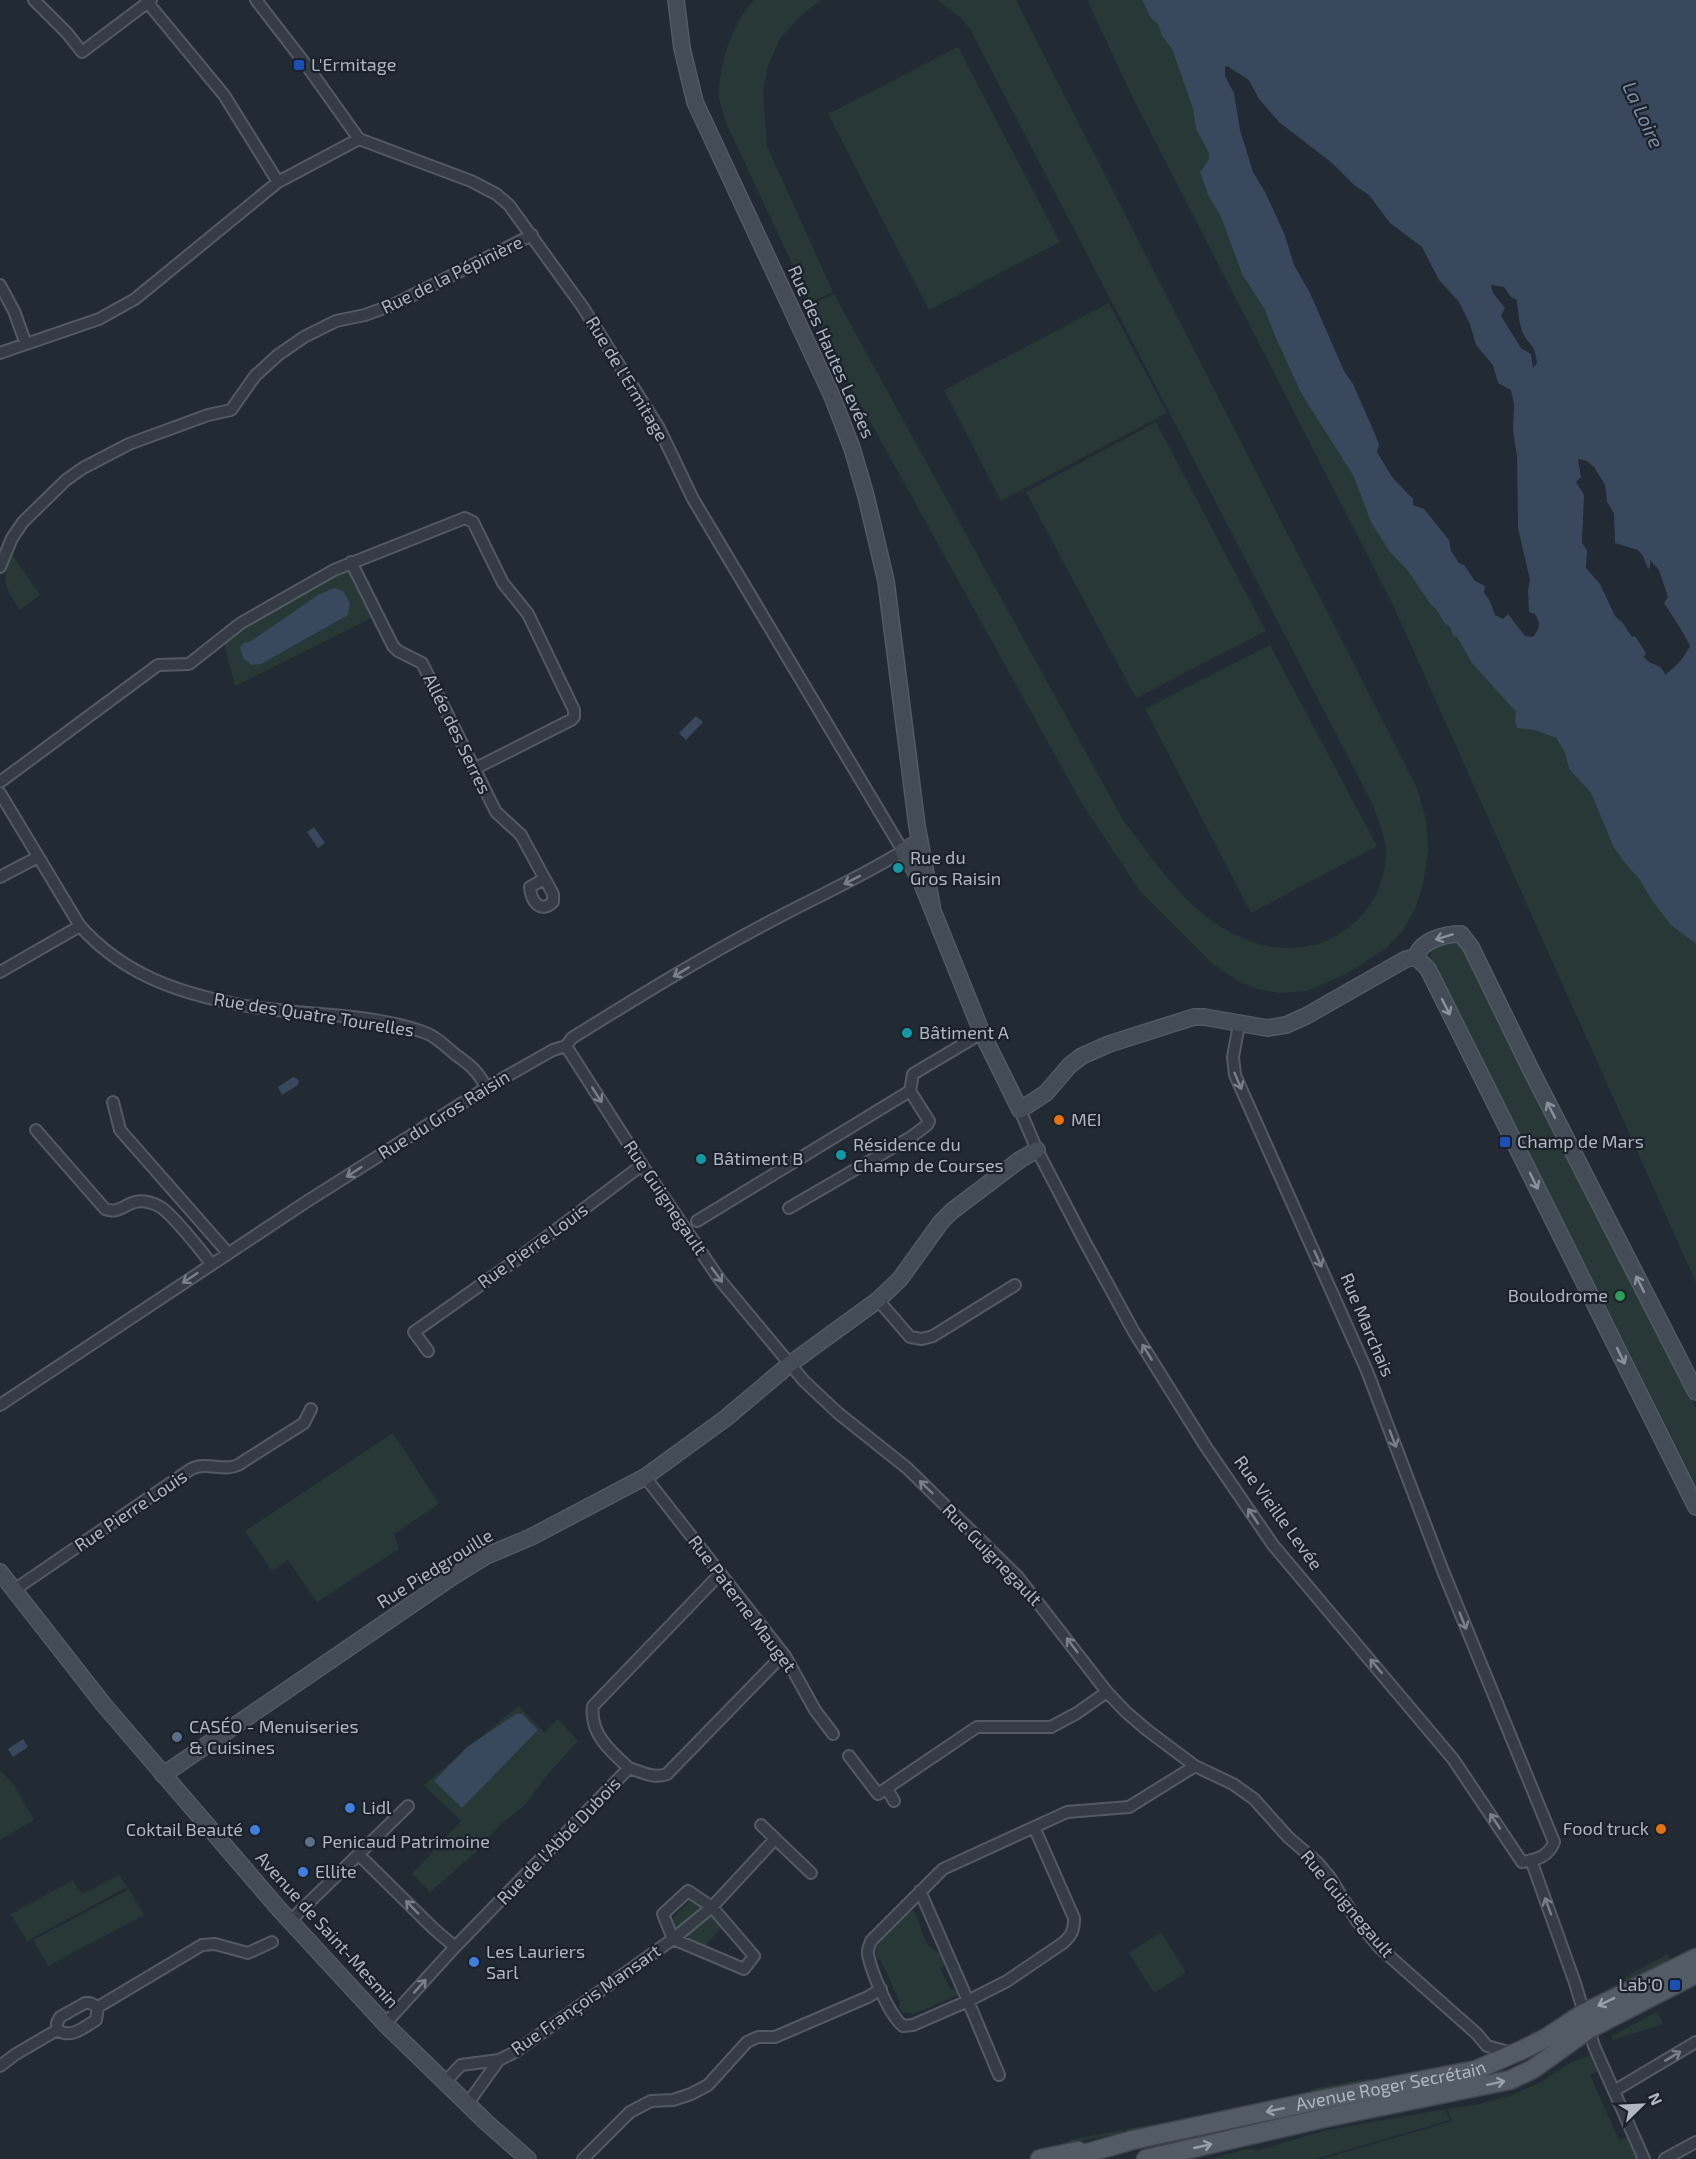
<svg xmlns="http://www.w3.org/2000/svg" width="1696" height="2159" font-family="'Exo 2',sans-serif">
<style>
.green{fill:#273837}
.water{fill:#39485c;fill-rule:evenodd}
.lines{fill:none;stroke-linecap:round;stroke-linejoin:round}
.street-casing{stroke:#525a63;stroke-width:14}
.secondary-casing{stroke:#525a63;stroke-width:18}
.primary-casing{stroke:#3e454f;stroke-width:21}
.street{stroke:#353c45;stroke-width:10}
.secondary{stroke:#444c58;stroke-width:15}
.primary{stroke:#535b65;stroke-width:18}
.oneway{stroke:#78808a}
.oneway2{stroke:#8a929d}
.oneway3{stroke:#98a0ab}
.transit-dot{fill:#1a4fb4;stroke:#1b212a;stroke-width:2}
.culture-dot{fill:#0f9aa8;stroke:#1b212a;stroke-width:2}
.food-dot{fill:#e8710a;stroke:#1b212a;stroke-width:2}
.leisure-dot{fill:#2e9e5b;stroke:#1b212a;stroke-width:2}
.service-dot{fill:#5c6f8a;stroke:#1b212a;stroke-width:2}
.shop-dot{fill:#3f7fe0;stroke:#1b212a;stroke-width:2}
.labels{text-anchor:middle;stroke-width:4.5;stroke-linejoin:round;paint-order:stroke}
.poi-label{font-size:18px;fill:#afb7c2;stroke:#1b212a;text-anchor:start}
.street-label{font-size:18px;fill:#afb7c2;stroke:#1b212a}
.water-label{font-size:20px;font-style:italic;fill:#7b8ea7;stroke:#1b212a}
</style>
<rect width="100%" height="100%" fill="#222a34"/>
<path class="green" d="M 754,0 L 821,0 L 799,17 L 780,39 L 768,66 L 763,92 L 767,146 L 833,292 L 810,302 L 727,125 C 725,116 720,106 719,97 C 718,66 732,23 754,0 Z
M 937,0 L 1016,0 L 1417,788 L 1426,819 L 1428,850 L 1423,885 L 1415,909 L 1402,932 L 1385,949 L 1346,974 L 1307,991 L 1279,993 L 1257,989 L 1236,980 L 1213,964 L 1139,890 L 1081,802 L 836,360 L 812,304 L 834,294 L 1122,818 C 1150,856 1185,908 1228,931 C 1246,941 1267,948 1289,948 C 1340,949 1386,905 1386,853 C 1386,836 1378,821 1373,805 L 970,29 L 960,17 Z
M 1087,0 L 1142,0 L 1151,18 L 1158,24 L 1162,36 L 1172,49 L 1193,109 L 1196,129 L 1209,153 L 1209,159 L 1200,172 L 1208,195 L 1221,217 L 1242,274 L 1265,310 L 1274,334 L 1301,393 L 1354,477 L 1390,552 L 1408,571 L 1431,605 C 1440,611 1440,622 1450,627 L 1453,636 L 1457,637 L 1472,663 L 1510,704 L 1516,712 L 1517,717 L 1527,728 L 1556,738 L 1565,753 L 1569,769 L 1591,793 L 1613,846 L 1624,862 L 1639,879 L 1651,899 L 1688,938 L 1696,944 L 1696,1283 L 1393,605 L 1134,100 Z
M 958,47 L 1060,242 L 929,310 L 828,114 Z
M 1109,303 L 1167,413 L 1001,501 L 944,390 Z
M 1156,422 L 1266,631 L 1136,698 L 1026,492 Z
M 12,554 L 40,595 L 20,610 C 5,587 0,581 12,554 Z
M 346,571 L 352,573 L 373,617 L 235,686 L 224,643 L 248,626 L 335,574 Z
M 1270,645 L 1377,846 L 1251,913 L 1145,709 Z
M 1449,941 L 1458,942 L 1465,954 L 1628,1279 L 1696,1408 L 1696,1486 L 1600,1293 L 1436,973 L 1430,956 L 1433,948 Z
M 393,1433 L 439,1504 L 394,1534 L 399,1549 L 317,1602 L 288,1560 L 272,1571 L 245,1531 Z
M 518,1706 L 544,1732 L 558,1719 L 578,1741 L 548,1774 L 525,1805 L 499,1826 L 476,1852 L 430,1892 L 412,1874 L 461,1821 L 424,1785 Z
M 0,1770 L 14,1785 L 34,1820 L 0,1840 Z
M 119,1875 L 127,1887 L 27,1941 L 11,1914 L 73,1880 L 82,1894 Z
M 129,1889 L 144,1915 L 48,1966 L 33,1940 Z
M 692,1898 L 704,1903 C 702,1913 687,1925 677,1927 L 671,1921 Z
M 913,1911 L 916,1914 C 920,1923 923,1940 930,1947 C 937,1954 945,1953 946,1965 L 940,1968 L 950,1988 L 957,1991 L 958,1995 L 914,2014 L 902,2012 L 899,2007 L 900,2002 L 881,1961 L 876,1957 C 875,1935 893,1926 909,1912 Z
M 713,1915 L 724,1925 L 704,1947 L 688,1938 L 690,1932 Z
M 1161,1932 L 1186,1973 L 1154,1993 L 1129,1953 Z
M 1668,1954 L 1670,1958 L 1663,1965 L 1628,1983 L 1625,1977 Z
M 1655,2013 L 1659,2014 L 1663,2024 L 1613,2040 L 1612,2036 Z
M 1591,2055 L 1598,2071 L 1590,2075 L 1619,2140 L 1628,2137 L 1638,2159 L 1322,2159 L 1452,2121 L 1447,2109 L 1475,2105 L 1512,2095 L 1543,2081 L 1570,2063 Z
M 1371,2078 L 1372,2081 L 1312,2093 L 1311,2089 Z
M 1445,2109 L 1450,2120 L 1316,2159 L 1211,2159 L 1246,2149 L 1259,2150 L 1323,2131 Z
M 1185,2119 L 1185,2122 L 1127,2132 L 1126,2129 Z
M 1123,2130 L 1123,2133 L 1071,2143 L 1069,2140 Z"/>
<path class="water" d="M 1142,0 L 1696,0 L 1696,944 L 1671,925 L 1651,899 L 1639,879 L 1624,862 L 1613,846 L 1591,793 L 1569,769 L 1565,753 L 1556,738 L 1534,730 L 1517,728 L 1515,721 L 1516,712 L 1472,663 L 1457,637 L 1453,636 L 1450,627 C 1440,622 1441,611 1431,605 L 1408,571 L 1390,552 L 1371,522 L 1354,477 L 1301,393 L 1274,334 L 1265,310 L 1242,274 L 1221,217 L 1208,195 L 1200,172 L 1209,159 L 1209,153 L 1196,129 L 1193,109 L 1172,49 L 1162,36 L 1158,24 L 1151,18 ZM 1227,66 L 1249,80 L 1259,99 L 1279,122 L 1332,163 L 1354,185 L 1369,195 L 1390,223 L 1422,247 L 1439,280 L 1459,302 L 1470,324 L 1476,345 L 1493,365 L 1498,383 L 1511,390 L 1514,405 L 1513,431 L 1517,456 L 1518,528 L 1530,580 L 1528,590 L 1529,612 L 1535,614 C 1541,623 1540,629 1533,637 L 1525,636 L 1508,614 L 1503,619 L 1495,615 L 1490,601 L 1484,593 L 1485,586 L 1475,581 L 1464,565 L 1459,563 L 1451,551 L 1449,540 L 1424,509 L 1413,505 L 1413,499 L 1392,477 L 1377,452 L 1379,445 L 1375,434 L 1353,384 L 1344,371 L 1310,293 L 1294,265 L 1284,233 L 1265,192 L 1253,172 L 1240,130 L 1234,93 L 1225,76 L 1225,67 ZM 1491,285 L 1504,287 L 1511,297 L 1517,300 C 1517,305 1520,329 1523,333 C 1531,349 1534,341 1537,363 L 1533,368 L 1531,354 L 1521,348 L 1501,316 L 1505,308 L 1493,293 ZM 1578,459 L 1587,461 L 1594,467 L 1605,485 L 1607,502 L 1614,513 L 1615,543 L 1638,550 L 1643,556 L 1648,569 L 1650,567 L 1650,560 L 1659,570 L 1668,597 L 1664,603 C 1673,617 1683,631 1690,646 C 1681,662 1679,663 1665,675 C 1661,662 1653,668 1644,657 L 1646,653 L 1635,636 L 1632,637 L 1622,622 L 1615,616 L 1600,584 L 1586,568 L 1587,550 L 1582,543 L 1584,495 L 1576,482 L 1581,477 Z
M 334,588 L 343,591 L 350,603 L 348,615 L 261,664 L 252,665 L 243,658 L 240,647 L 244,643 L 251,641 L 318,595 Z
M 696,716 L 703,722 L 686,740 L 679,733 Z
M 314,827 L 325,843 L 318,848 L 307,832 Z
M 293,1077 L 299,1080 L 298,1085 L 282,1095 L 278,1087 Z
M 516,1714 L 522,1714 L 538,1730 L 462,1808 L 434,1781 L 467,1747 Z
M 23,1739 L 28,1747 L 13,1757 L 8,1749 Z"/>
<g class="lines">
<defs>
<path id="street" d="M 34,0 L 67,33 L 82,52 L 151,0
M 148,3 L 224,95 L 278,182
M 0,285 L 14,311 L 26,344
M 0,353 L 99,319 L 135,299 L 278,182 L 359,139
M 351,562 L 393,646 L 398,651 L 422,663 L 496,812 L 521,835 L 553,894 L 553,902 C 540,914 531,901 530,887 L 544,879
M 0,567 L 12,538 L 23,522 L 66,480 L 83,468 L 129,444 L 208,415 L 231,410 L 255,376 L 278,355 L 304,337 L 336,321 L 365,315 L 395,304 L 532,235
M 0,782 L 158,665 L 189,664 L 241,623 L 334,570 L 465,518 L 473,522 L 503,583 L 528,614 L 574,710 L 574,717 L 571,720 L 474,769
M 0,793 L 80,926 C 122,973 175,992 236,1004 C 298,1017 368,1011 426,1033 C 437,1037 447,1048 456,1055 C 469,1064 480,1073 486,1088
M 0,877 L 38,857
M 0,972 L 80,926
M 566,1046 L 642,1165 L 720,1280 L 804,1381 L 838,1413 L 907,1468 L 1018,1577 L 1107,1692 L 1126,1712 L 1147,1730 L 1195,1766 L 1233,1784 L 1254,1799 L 1288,1837 L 1317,1862 L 1329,1876 L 1357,1921 L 1380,1948 L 1477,2034 L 1487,2046 L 1512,2053
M 113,1102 L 120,1130 L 228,1253
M 1020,1110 L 1037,1150 L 1086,1244 L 1134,1332 L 1206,1447 L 1273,1545 L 1453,1759 L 1522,1862 C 1537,1860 1549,1856 1554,1842 L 1443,1571 L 1367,1371 L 1235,1075 L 1233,1057 L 1239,1024
M 36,1130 L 105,1209 C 118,1214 124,1205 135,1202 C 144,1200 155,1203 162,1208 C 174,1217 202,1251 211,1264
M 789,1208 L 911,1137 L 927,1125 L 929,1121 L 910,1091
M 697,1221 L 910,1091 L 913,1074 L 982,1033
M 878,1300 L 910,1337 L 922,1339 L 933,1336 L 1015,1285
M 428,1351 L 414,1332 L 516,1260 L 642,1165
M 0,1405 L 306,1202 L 486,1088 L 553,1050 L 566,1046 L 572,1038 C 638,997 704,956 773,920 C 816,897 861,877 903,851 L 693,499 L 659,428 L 582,306 L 509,205 L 496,194 L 471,181 L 359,139 L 307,66 L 256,0
M 645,1477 L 785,1656 L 815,1710 L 833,1734
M 14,1590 L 191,1469 C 207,1461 223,1472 238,1465 L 304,1423 L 311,1409
M 849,1756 L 878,1794 L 977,1727 L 1051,1727 L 1077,1713 L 1107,1692
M 629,1768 C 642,1772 654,1779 667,1774 L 776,1662 L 785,1656
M 887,1789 L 894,1801
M 761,1825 L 811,1873
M 359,1855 L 434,1929 L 455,1947
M 1531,1860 L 1575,1983 L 1594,2046 L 1644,2159
M 688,1891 L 712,1907 L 754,1956 L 744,1969 L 673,1939 L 663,1914 Z
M 920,1891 L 968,2001 L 1007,1981 L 1063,1943 C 1072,1935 1074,1930 1074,1918 L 1034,1827
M 290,1921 L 408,1806
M 98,2007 L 202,1945 L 215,1944 L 248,1953 L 272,1942
M 385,2024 L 455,1947 L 629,1768 C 611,1752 589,1733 593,1706 L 720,1574
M 57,2030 C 71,2039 83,2028 96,2020 L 98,2007
M 57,2030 L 57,2023 L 60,2017 L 85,2003 L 90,2003 L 98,2007
M 0,2066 L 16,2054 L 57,2030
M 999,2075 L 968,2001 L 913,2025 L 903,2026 C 889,2015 872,1973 868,1955 C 867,1950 869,1946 871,1941 L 943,1869 L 1067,1812 L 1129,1807 L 1195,1766
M 446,2081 L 461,2065 L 499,2060 L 515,2052 L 673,1939 L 712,1907 L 775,1839
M 1614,2091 L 1696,2042
M 468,2103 L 499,2060
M 583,2159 L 630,2112 L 651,2101 L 673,2100 L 691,2094 L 708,2085 L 747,2042 L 758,2037 L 775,2037 L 868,1997 L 881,1989
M 1665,2159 L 1696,2142"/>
<path id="secondary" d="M 676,0 L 682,48 L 695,102 L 832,396 L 852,448 L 866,496 L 886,581 L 917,826 L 932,906
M 920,841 L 903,851 L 920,879 L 982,1033 L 1020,1110 L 1046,1093 L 1070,1065 L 1082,1056 L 1109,1044 L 1194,1017 L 1204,1017 L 1267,1028 L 1286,1025 L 1306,1016 L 1406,959 L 1416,957
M 1416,957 L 1428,969 L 1696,1507
M 1416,957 C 1421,940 1445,934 1461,934 L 1471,947 L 1531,1070 L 1696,1392
M 0,1572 L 104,1705 L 279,1909 L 385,2024 L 487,2123 L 528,2159
M 163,1775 L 452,1577 L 486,1556 L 531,1537 L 645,1477 L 726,1418 L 790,1364 L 878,1300 L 900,1279 L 941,1222 L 952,1211 L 1021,1159 L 1037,1150"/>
<g id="primary">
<path d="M 1040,2159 L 1078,2151"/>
<path id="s1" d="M 1066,2159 L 1133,2140 L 1320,2100 L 1476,2070 L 1524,2049 L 1546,2038 L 1584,2013 L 1696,1958"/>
<path d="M 1146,2159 L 1324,2118 L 1510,2080 L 1533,2069 L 1589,2029 L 1696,1974"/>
</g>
</defs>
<use href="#street" class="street-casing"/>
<use href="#secondary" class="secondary-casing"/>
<use href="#primary" class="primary-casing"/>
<use href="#street" class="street"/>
<use href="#secondary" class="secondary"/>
<use href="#primary" class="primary"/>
</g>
<defs><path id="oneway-shaft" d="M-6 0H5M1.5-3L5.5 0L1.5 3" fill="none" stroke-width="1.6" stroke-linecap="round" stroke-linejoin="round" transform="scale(1.5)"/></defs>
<g class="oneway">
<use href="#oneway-shaft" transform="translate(852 880) rotate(153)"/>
<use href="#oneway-shaft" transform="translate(681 972) rotate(149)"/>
<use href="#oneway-shaft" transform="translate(1238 1081) rotate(67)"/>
<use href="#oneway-shaft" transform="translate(597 1095) rotate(57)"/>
<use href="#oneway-shaft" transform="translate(354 1172) rotate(147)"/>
<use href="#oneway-shaft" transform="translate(1318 1259) rotate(66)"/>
<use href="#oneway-shaft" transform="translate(717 1275) rotate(54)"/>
<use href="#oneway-shaft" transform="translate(190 1278) rotate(146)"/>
<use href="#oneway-shaft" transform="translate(1147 1352) rotate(-122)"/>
<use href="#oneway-shaft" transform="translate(1393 1439) rotate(69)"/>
<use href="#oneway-shaft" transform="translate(926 1487) rotate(-136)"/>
<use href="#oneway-shaft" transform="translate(1253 1516) rotate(-124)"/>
<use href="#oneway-shaft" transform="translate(1463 1621) rotate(68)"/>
<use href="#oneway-shaft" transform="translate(1072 1645) rotate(-127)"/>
<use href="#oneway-shaft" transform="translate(1376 1666) rotate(-130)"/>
<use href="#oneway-shaft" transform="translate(1495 1821) rotate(-124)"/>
<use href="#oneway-shaft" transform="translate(1548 1906) rotate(-110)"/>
<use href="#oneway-shaft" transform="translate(412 1907) rotate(-134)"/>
<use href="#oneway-shaft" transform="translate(420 1986) rotate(-48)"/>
<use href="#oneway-shaft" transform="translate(1673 2056) rotate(-31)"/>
</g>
<g class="oneway2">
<use href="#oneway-shaft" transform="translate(1444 937) rotate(163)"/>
<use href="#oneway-shaft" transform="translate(1446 1007) rotate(63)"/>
<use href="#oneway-shaft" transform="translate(1551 1110) rotate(-117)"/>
<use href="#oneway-shaft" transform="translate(1534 1181) rotate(64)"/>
<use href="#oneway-shaft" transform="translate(1640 1284) rotate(-117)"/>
<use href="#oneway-shaft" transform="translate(1621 1356) rotate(64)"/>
</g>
<g class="oneway3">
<use href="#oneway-shaft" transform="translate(1606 2002) rotate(154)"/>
<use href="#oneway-shaft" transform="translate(1496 2083) rotate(-12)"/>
<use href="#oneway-shaft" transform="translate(1275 2110) rotate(168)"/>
<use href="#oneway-shaft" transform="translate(1203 2146) rotate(-13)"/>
</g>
<g class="transit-dot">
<rect x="293" y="59" width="12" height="12" rx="3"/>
<rect x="1499" y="1136" width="12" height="12" rx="3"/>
<rect x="1669" y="1979" width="12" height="12" rx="3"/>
</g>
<g class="culture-dot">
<circle cx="898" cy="868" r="6"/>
<circle cx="907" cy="1033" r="6"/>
<circle cx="841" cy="1155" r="6"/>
<circle cx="701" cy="1159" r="6"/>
</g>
<g class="food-dot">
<circle cx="1059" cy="1120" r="6"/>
<circle cx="1661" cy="1829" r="6"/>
</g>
<circle class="leisure-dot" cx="1620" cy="1296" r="6"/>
<g class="service-dot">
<circle cx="177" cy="1737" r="6"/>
<circle cx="310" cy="1842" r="6"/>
</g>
<g class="shop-dot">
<circle cx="350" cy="1808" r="6"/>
<circle cx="255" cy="1830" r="6"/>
<circle cx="303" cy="1872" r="6"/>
<circle cx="474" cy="1962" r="6"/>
</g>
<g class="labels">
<g class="poi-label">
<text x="311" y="71">L'Ermitage</text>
<text x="910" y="864">Rue du<tspan x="910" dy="21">Gros Raisin</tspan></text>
<text x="919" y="1039">Bâtiment A</text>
<text x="1071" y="1126">MEI</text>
<text x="1517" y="1148">Champ de Mars</text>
<text x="853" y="1151">Résidence du<tspan x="853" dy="21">Champ de Courses</tspan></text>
<text x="713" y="1165">Bâtiment B</text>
<text x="1608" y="1302" text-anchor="end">Boulodrome</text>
<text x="189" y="1733">CASÉO - Menuiseries<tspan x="189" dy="21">&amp; Cuisines</tspan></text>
<text x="362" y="1814">Lidl</text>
<text x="1649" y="1835" text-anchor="end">Food truck</text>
<text x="243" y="1836" text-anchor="end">Coktail Beauté</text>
<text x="322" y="1848">Penicaud Patrimoine</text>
<text x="315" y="1878">Ellite</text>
<text x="486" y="1958">Les Lauriers<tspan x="486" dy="21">Sarl</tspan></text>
<text x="1663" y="1991" text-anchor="end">Lab'O</text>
</g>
<g class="street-label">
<text transform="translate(452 275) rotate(-26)" y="6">Rue de la Pépinière</text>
<text transform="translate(831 352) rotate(66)" y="6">Rue des Hautes Levées</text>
<text transform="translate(627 379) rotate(59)" y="6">Rue de l'Ermitage</text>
<text transform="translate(457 734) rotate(64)" y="6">Allée des Serres</text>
<text transform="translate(314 1015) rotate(9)" y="6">Rue des Quatre Tourelles</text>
<text transform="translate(444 1115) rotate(-32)" y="6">Rue du Gros Raisin</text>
<text transform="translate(665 1198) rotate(56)" y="6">Rue Guignegault</text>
<text transform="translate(533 1246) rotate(-36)" y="6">Rue Pierre Louis</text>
<text transform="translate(1367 1325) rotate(67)" y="6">Rue Marchais</text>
<text transform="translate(131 1511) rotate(-34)" y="6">Rue Pierre Louis</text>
<text transform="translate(1278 1513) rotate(54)" y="6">Rue Vieille Levée</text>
<text transform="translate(992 1555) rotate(46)" y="6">Rue Guignegault</text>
<text transform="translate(435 1569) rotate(-32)" y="6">Rue Piedgrouille</text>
<text transform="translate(742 1604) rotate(53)" y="6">Rue Paterne Mauget</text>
<text transform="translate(559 1841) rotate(-46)" y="6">Rue de l'Abbé Dubois</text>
<text transform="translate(1347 1904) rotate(50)" y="6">Rue Guignegault</text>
<text transform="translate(327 1930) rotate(48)" y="6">Avenue de Saint-Mesmin</text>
<text transform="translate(586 2000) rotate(-35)" y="6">Rue François Mansart</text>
<text dy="6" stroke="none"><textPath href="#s1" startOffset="333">Avenue Roger Secrétain</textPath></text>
</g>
<g class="water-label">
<text transform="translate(1643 115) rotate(65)" y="7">La Loire</text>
</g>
</g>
<g transform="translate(1642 2105) rotate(66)" stroke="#1b212a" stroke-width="4.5" paint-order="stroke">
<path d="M0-4.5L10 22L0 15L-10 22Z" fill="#afb7c2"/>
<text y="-9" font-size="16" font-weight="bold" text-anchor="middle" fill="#afb7c2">N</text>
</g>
</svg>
